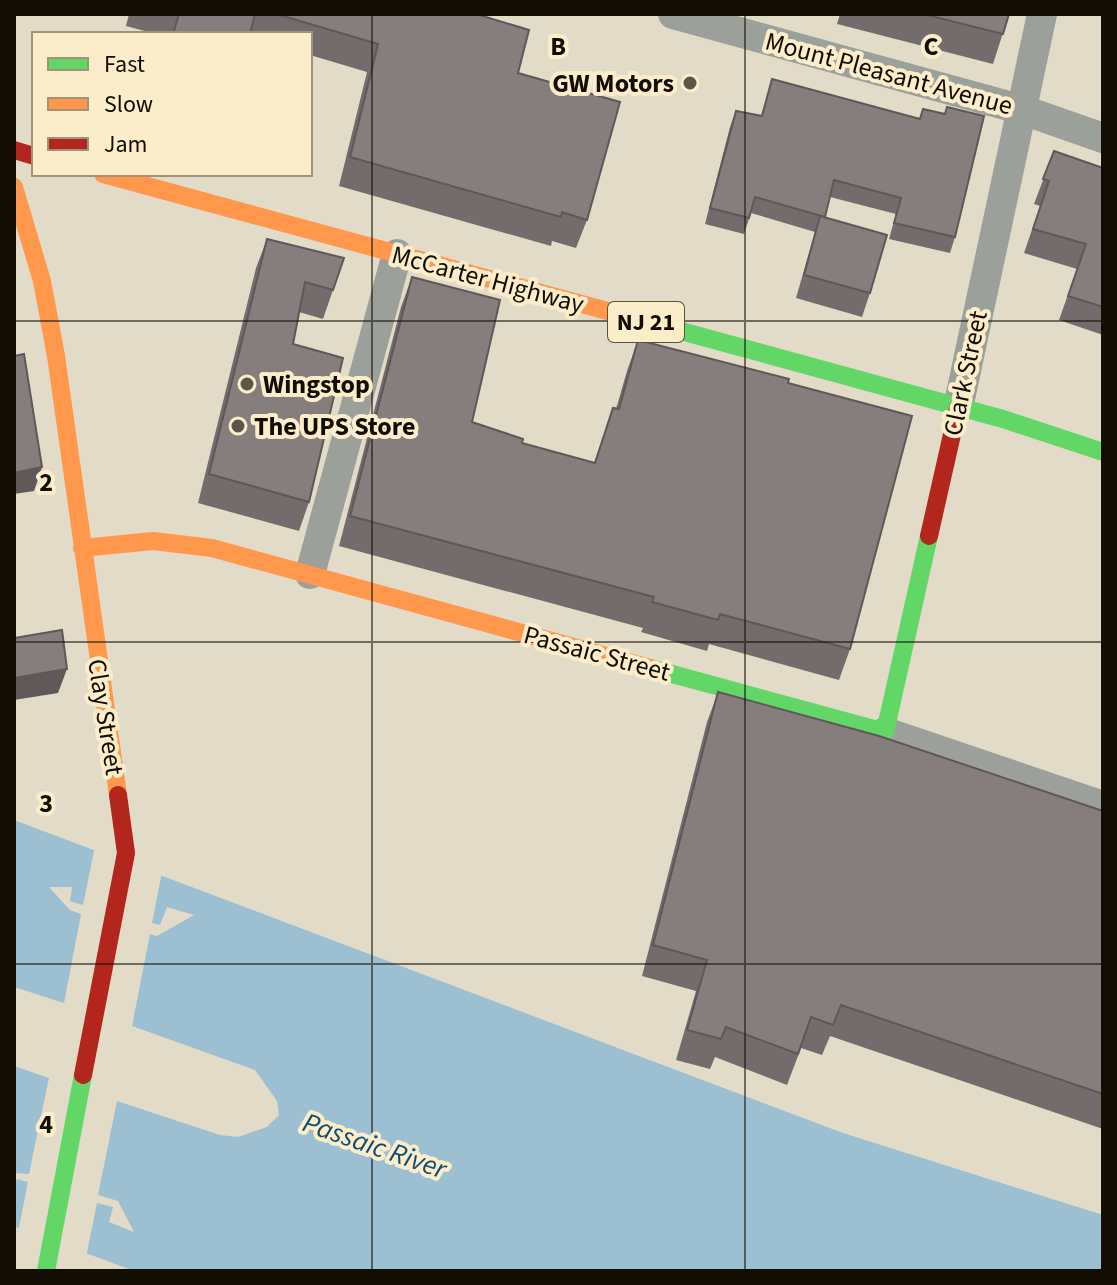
<svg xmlns="http://www.w3.org/2000/svg" width="1117" height="1285" font-family="'Source Sans 3',sans-serif">
<style>
.water{fill:#9cbfd2}
.pier{fill:#e2dbc8}
.lines{fill:none;stroke-linecap:round;stroke-linejoin:round}
.street{stroke:#9ba09b;stroke-width:30}
.fast{stroke:#63d668;stroke-width:18}
.slow{stroke:#ff974d;stroke-width:18}
.jam{stroke:#b3261e;stroke-width:18}
.wall{fill:#736c6c}
.shaded-wall{fill:#5e5858}
.building{fill:#867e7d;stroke:#5e5858;stroke-width:2}
.grid{fill:none;stroke:#120e03;stroke-width:2;stroke-opacity:0.55}
.poi-dot{fill:#5b5648;stroke:#fbedca;stroke-width:3}
.labels{text-anchor:middle;stroke-width:8;stroke-linejoin:round;paint-order:stroke}
.shield{fill:#fbedca;stroke:#58513f;stroke-width:2}
.shield-label{font-size:24px;font-weight:bold;fill:#120e03}
.street-label{font-size:26px;fill:#120e03;stroke:#fbedca}
.poi-label{font-size:26px;font-weight:bold;fill:#120e03;stroke:#fbedca;text-anchor:start}
.water-label{font-size:28px;font-style:italic;fill:#0c4e71;stroke:#fbedca}
.grid-label{font-size:26px;text-anchor:middle;font-weight:bold;fill:#120e03;stroke:#fbedca;stroke-width:8;stroke-linejoin:round;paint-order:stroke}
</style>
<rect width="100%" height="100%" fill="#e2dbc8"/>
<path class="water" d="M 14,820 L 843,1133 L 1103,1215 L 1103,1271 L 134,1271 L 14,1226 Z"/>
<path class="pier" d="M 95,846 L 162,872 L 152,923 L 160,925 L 167,907 L 194,915 L 157,936 L 150,934 L 132,1026 L 255,1070 L 277,1101 L 279,1115 L 267,1127 L 238,1137 L 220,1135 L 117,1101 L 98,1195 L 118,1201 L 134,1232 L 109,1222 L 113,1207 L 97,1203 L 86,1257 L 18,1232 L 28,1182 L 17,1179 L 14,1185 L 14,1173 L 29,1174 L 49,1078 L 14,1066 L 14,987 L 64,1003 L 81,914 L 70,910 L 49,887 L 72,887 L 70,901 L 83,905 Z"/>
<g class="lines">
<path class="street" d="M 673,14 L 1020,109 L 1103,138
M 958,408 L 1042,14
M 310,574 L 397,254
M 885,732 L 1103,806"/>
<path class="fast" d="M 659,325 L 1003,419 L 1103,452
M 650,668 L 885,732 L 929,536
M 46,1271 L 83,1075"/>
<path class="slow" d="M 103,174 L 659,325
M 14,187 L 42,281 L 56,356 L 118,795
M 82,548 L 153,541 L 212,548 L 650,668"/>
<path class="jam" d="M 14,150 L 34,156
M 929,536 L 958,408
M 83,1075 L 126,853 L 118,795"/>
</g>
<path class="wall" d="M 129,14 L 476,14 L 518,73 L 587,220 L 576,248 L 552,241 L 551,246 L 339,186 L 367,72 L 310,55 L 310,34 L 156,34 L 126,26 Z
M 840,14 L 1009,14 L 993,64 L 837,24 Z
M 772,79 L 919,119 L 923,109 L 955,237 L 950,253 L 889,239 L 896,214 L 830,197 L 825,217 L 870,293 L 862,317 L 796,298 L 815,232 L 751,213 L 744,234 L 705,224 L 730,127 L 736,111 L 761,116 Z
M 1054,151 L 1103,168 L 1103,335 L 1059,320 L 1077,269 L 1024,253 L 1040,206 L 1034,204 Z
M 267,239 L 333,290 L 323,319 L 299,312 L 293,344 L 309,502 L 299,531 L 198,503 L 256,268 Z
M 412,277 L 472,422 L 522,443 L 594,463 L 613,408 L 616,409 L 627,371 L 638,340 L 788,383 L 850,649 L 839,680 L 709,644 L 707,651 L 641,632 L 643,628 L 339,546 L 401,307 Z
M 718,692 L 1103,811 L 1103,1129 L 830,1036 L 822,1055 L 801,1048 L 787,1085 L 715,1057 L 710,1069 L 676,1060 L 696,991 L 642,976 L 707,722 Z"/>
<path class="shaded-wall" d="M 42,467 L 34,491 L 14,494 L 14,473 Z
M 67,669 L 58,693 L 14,700 L 14,678 Z"/>
<path class="building" d="M 179,14 L 255,14 L 250,34 L 173,34 Z
M 276,14 L 476,14 L 529,30 L 518,73 L 620,102 L 587,220 L 562,212 L 561,217 L 350,157 L 378,44 Z
M 923,14 L 1009,14 L 1003,34 Z
M 772,79 L 920,119 L 923,109 L 945,114 L 947,107 L 984,116 L 955,237 L 894,223 L 901,198 L 834,180 L 825,217 L 755,197 L 749,218 L 710,208 L 736,111 L 762,116 Z
M 1054,151 L 1103,168 L 1103,307 L 1068,296 L 1086,244 L 1033,229 L 1049,181 L 1043,179 Z
M 820,216 L 887,235 L 870,293 L 804,275 Z
M 267,239 L 344,258 L 333,290 L 305,282 L 293,344 L 343,358 L 309,502 L 209,474 Z
M 412,277 L 500,300 L 472,422 L 523,439 L 522,443 L 595,463 L 613,408 L 619,409 L 638,340 L 789,379 L 788,383 L 912,416 L 850,649 L 720,614 L 718,620 L 652,602 L 654,597 L 350,516 Z
M 24,354 L 42,467 L 14,473 L 14,356 Z
M 62,630 L 67,669 L 14,678 L 14,638 Z
M 718,692 L 879,736 L 1103,811 L 1103,1094 L 841,1005 L 833,1025 L 811,1017 L 798,1054 L 726,1027 L 721,1039 L 687,1030 L 707,960 L 653,945 Z"/>
<path class="grid" d="M 372,14 L 372,1271M 745,14 L 745,1271M 14,321 L 1103,321M 14,642 L 1103,642M 14,964 L 1103,964"/>
<g class="poi-dot">
<circle cx="690" cy="83" r="8"/>
<circle cx="247" cy="384" r="8"/>
<circle cx="238" cy="426" r="8"/>
</g>
<g class="labels">
<rect class="shield" x="608" y="302" width="76" height="40" rx="6"/>
<g class="shield-label">
<text x="646" y="330">NJ 21</text>
</g>
<g class="street-label">
<text transform="translate(889 73) rotate(15)" y="9">Mount Pleasant Avenue</text>
<text transform="translate(488 279) rotate(15)" y="9">McCarter Highway</text>
<text transform="translate(965 373) rotate(-78)" y="9">Clark Street</text>
<text transform="translate(597 653) rotate(15)" y="9">Passaic Street</text>
<text transform="translate(106 717) rotate(81)" y="9">Clay Street</text>
</g>
<g class="poi-label">
<text x="674" y="92" text-anchor="end">GW Motors</text>
<text x="263" y="393">Wingstop</text>
<text x="254" y="435">The UPS Store</text>
</g>
<g class="water-label">
<text transform="translate(375 1145) rotate(19)" y="10">Passaic River</text>
</g>
</g>
<g class="grid-label">
<text x="558" y="55">B</text>
<text x="931" y="55">C</text>
<text x="46" y="491">2</text>
<text x="46" y="812">3</text>
<text x="46" y="1133">4</text>
</g>
<rect width="1117" height="1285" fill="none" stroke="#120e03" stroke-width="32"/>
<rect x="32" y="32" width="280" height="144" fill="#fbedca" stroke="#9e947a" stroke-width="2"/>
<rect x="48" y="58" width="40" height="12" fill="#63d668" stroke="#9e947a" stroke-width="2"/>
<text x="104" y="72" font-size="24" fill="#120e03">Fast</text>
<rect x="48" y="98" width="40" height="12" fill="#ff974d" stroke="#9e947a" stroke-width="2"/>
<text x="104" y="112" font-size="24" fill="#120e03">Slow</text>
<rect x="48" y="138" width="40" height="12" fill="#b3261e" stroke="#9e947a" stroke-width="2"/>
<text x="104" y="152" font-size="24" fill="#120e03">Jam</text>
</svg>
